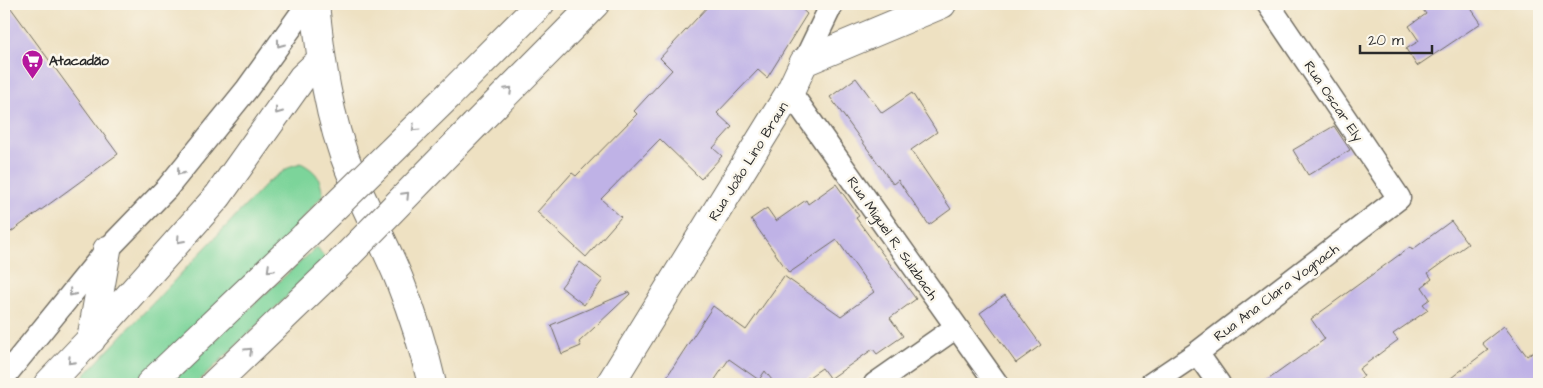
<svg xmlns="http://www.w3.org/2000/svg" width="1543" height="388" font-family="'Architects Daughter',sans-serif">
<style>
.green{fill:#7bd49a;stroke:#538062}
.building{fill:#bfb2e6}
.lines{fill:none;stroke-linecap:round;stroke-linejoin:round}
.street-casing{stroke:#6f6b60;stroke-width:25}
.secondary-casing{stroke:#6f6b60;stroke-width:30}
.highway-casing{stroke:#6f6b60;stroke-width:30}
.street{stroke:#fff;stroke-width:22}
.secondary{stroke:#fff;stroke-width:28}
.highway{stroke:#fff;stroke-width:28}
.highway-bridge-casing{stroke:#6f6b60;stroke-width:30;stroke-linecap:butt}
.highway-bridge{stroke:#fff;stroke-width:28}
.oneway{stroke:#a0a0a0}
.labels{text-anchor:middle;stroke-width:5;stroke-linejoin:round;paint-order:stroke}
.poi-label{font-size:14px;font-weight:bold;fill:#2b2b2b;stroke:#fbf7ec;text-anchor:start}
.street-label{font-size:14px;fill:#2b2b2b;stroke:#fbf7ec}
</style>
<rect width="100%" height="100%" fill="#fbf7ec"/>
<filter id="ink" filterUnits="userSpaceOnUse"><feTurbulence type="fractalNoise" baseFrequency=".02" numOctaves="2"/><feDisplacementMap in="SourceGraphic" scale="10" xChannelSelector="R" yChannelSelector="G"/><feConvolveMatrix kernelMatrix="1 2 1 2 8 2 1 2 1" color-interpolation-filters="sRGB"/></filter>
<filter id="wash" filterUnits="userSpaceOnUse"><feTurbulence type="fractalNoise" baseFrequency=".0096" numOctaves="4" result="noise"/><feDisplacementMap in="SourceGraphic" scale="20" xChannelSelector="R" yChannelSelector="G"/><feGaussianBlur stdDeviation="1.12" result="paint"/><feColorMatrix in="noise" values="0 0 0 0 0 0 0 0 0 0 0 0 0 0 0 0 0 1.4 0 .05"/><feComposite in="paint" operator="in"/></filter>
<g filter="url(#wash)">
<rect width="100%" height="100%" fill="#eee1c2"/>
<path class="green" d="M 301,163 C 317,172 320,177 323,195 L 275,250 L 134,384 L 76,384 L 268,182 L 291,166 Z
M 317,247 L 326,259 L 196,384 L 166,384 Z"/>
<g id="blocks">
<path class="building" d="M 4,4 L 8,4 L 118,154 L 4,237 Z
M 710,4 L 796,4 L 807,14 L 767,78 L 758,70 L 717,113 L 732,127 L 713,148 L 722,156 L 701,179 L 660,139 L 601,199 L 621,217 L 586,257 L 537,212 L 572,173 L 576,176 L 637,114 L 634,111 L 672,70 L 660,58 Z
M 1419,4 L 1468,4 L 1481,23 L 1417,66 L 1406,49 L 1419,41 L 1409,26 L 1426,14 Z
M 856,78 L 882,113 L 912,93 L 937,132 L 911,150 L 951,209 L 929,225 L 898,180 L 893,184 L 830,97 Z
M 1334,126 L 1350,150 L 1308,175 L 1293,150 Z
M 836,184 L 859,216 L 856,218 L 916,299 L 890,318 L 903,336 L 877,354 L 873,349 L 830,379 L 822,368 L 799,384 L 775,384 L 765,371 L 759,380 L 729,359 L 712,384 L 662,384 L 713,306 L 746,330 L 784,276 L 841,316 L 874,292 L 837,240 L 789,273 L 751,219 L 767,208 L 776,221 L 806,200 L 808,204 Z
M 1451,221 L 1468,244 L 1428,273 L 1432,279 L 1422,287 L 1430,299 L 1423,304 L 1428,310 L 1393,334 L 1398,340 L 1359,369 L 1364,376 L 1352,384 L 1262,384 L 1325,339 L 1311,319 L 1410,247 L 1412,250 Z
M 580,262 L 603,280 L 584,305 L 561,287 Z
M 629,292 L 630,294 L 579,342 L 581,346 L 562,354 L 551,325 Z
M 1005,295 L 1041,345 L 1016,363 L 980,313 Z
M 1504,326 L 1527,356 L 1539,347 L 1539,384 L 1443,384 L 1488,350 L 1482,343 Z"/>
</g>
</g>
<g filter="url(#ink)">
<use href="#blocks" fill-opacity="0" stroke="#6f6b60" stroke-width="1"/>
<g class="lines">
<defs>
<path id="street" d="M 804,62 L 832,4
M 790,92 L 997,384
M 1197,353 L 1219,384
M 4,377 L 107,250 L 167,188 L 247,89 L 308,4
M 875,384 L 955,328
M 1151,384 L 1197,353 L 1399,198 L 1268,4"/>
<path id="secondary" d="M 315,4 C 321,60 328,118 350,171 C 365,208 384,242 399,279 C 412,312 424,349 432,384
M 610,384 L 790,92 L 804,62 L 942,4"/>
<path id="highway" d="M 450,94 L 540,4
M 475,125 L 595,4
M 91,340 L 107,250
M 48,384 L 90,340 L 218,196 L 302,78 L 321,60
M 150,384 L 305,236
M 214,384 L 335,268"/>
</defs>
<use href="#street" class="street-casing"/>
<use href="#secondary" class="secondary-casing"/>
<use href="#highway" class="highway-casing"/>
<use href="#street" class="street"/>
<use href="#secondary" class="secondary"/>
<use href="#highway" class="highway"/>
<defs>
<path id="highway-bridge" d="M 305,236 L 450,94
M 335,268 L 475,125"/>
</defs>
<use href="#highway-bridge" class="highway-bridge-casing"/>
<use href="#highway-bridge" class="highway-bridge"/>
</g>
<defs><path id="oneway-chevron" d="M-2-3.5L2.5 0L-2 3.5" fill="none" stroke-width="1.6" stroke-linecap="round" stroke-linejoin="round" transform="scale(1.25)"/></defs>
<g class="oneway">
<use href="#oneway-chevron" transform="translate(280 44) rotate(126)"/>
<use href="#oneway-chevron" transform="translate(509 90) rotate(-45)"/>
<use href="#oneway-chevron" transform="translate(278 111) rotate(126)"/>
<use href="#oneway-chevron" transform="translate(415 128) rotate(136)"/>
<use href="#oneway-chevron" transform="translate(180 172) rotate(129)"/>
<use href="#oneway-chevron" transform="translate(406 195) rotate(-46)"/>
<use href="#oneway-chevron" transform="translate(180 240) rotate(132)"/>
<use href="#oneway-chevron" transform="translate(270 269) rotate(136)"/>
<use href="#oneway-chevron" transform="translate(72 293) rotate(129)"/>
<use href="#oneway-chevron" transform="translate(249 351) rotate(-44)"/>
<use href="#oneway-chevron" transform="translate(71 361) rotate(134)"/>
</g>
</g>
<defs>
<symbol id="supermarket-pin" viewBox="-11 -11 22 30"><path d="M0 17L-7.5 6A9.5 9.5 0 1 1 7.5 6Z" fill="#b5179e" stroke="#fbf7ec"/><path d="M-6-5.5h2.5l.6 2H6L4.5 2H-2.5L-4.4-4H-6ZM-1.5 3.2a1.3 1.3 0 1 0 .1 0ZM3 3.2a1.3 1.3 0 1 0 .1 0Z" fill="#fff"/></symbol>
</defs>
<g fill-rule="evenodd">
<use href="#supermarket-pin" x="20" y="48" width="25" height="34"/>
</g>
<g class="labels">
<g class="poi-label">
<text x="49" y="65">Atacadão</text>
</g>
<g class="street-label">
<text transform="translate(1334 101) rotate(56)" y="5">Rua Oscar Ely</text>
<text transform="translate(748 161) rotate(-58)" y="5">Rua João Lino Braun</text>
<text transform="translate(893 238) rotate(55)" y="5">Rua Miguel R. Sulzbach</text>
<text transform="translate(1276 292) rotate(-37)" y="5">Rua Ana Clara Vognach</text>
</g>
</g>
<rect width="1543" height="388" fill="none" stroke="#fbf7ec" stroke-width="20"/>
<path d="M1360 45v8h72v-8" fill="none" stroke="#2b2b2b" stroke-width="2.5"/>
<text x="1368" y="45" font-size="15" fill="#2b2b2b" stroke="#fbf7ec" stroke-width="4" paint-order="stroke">20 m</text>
</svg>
